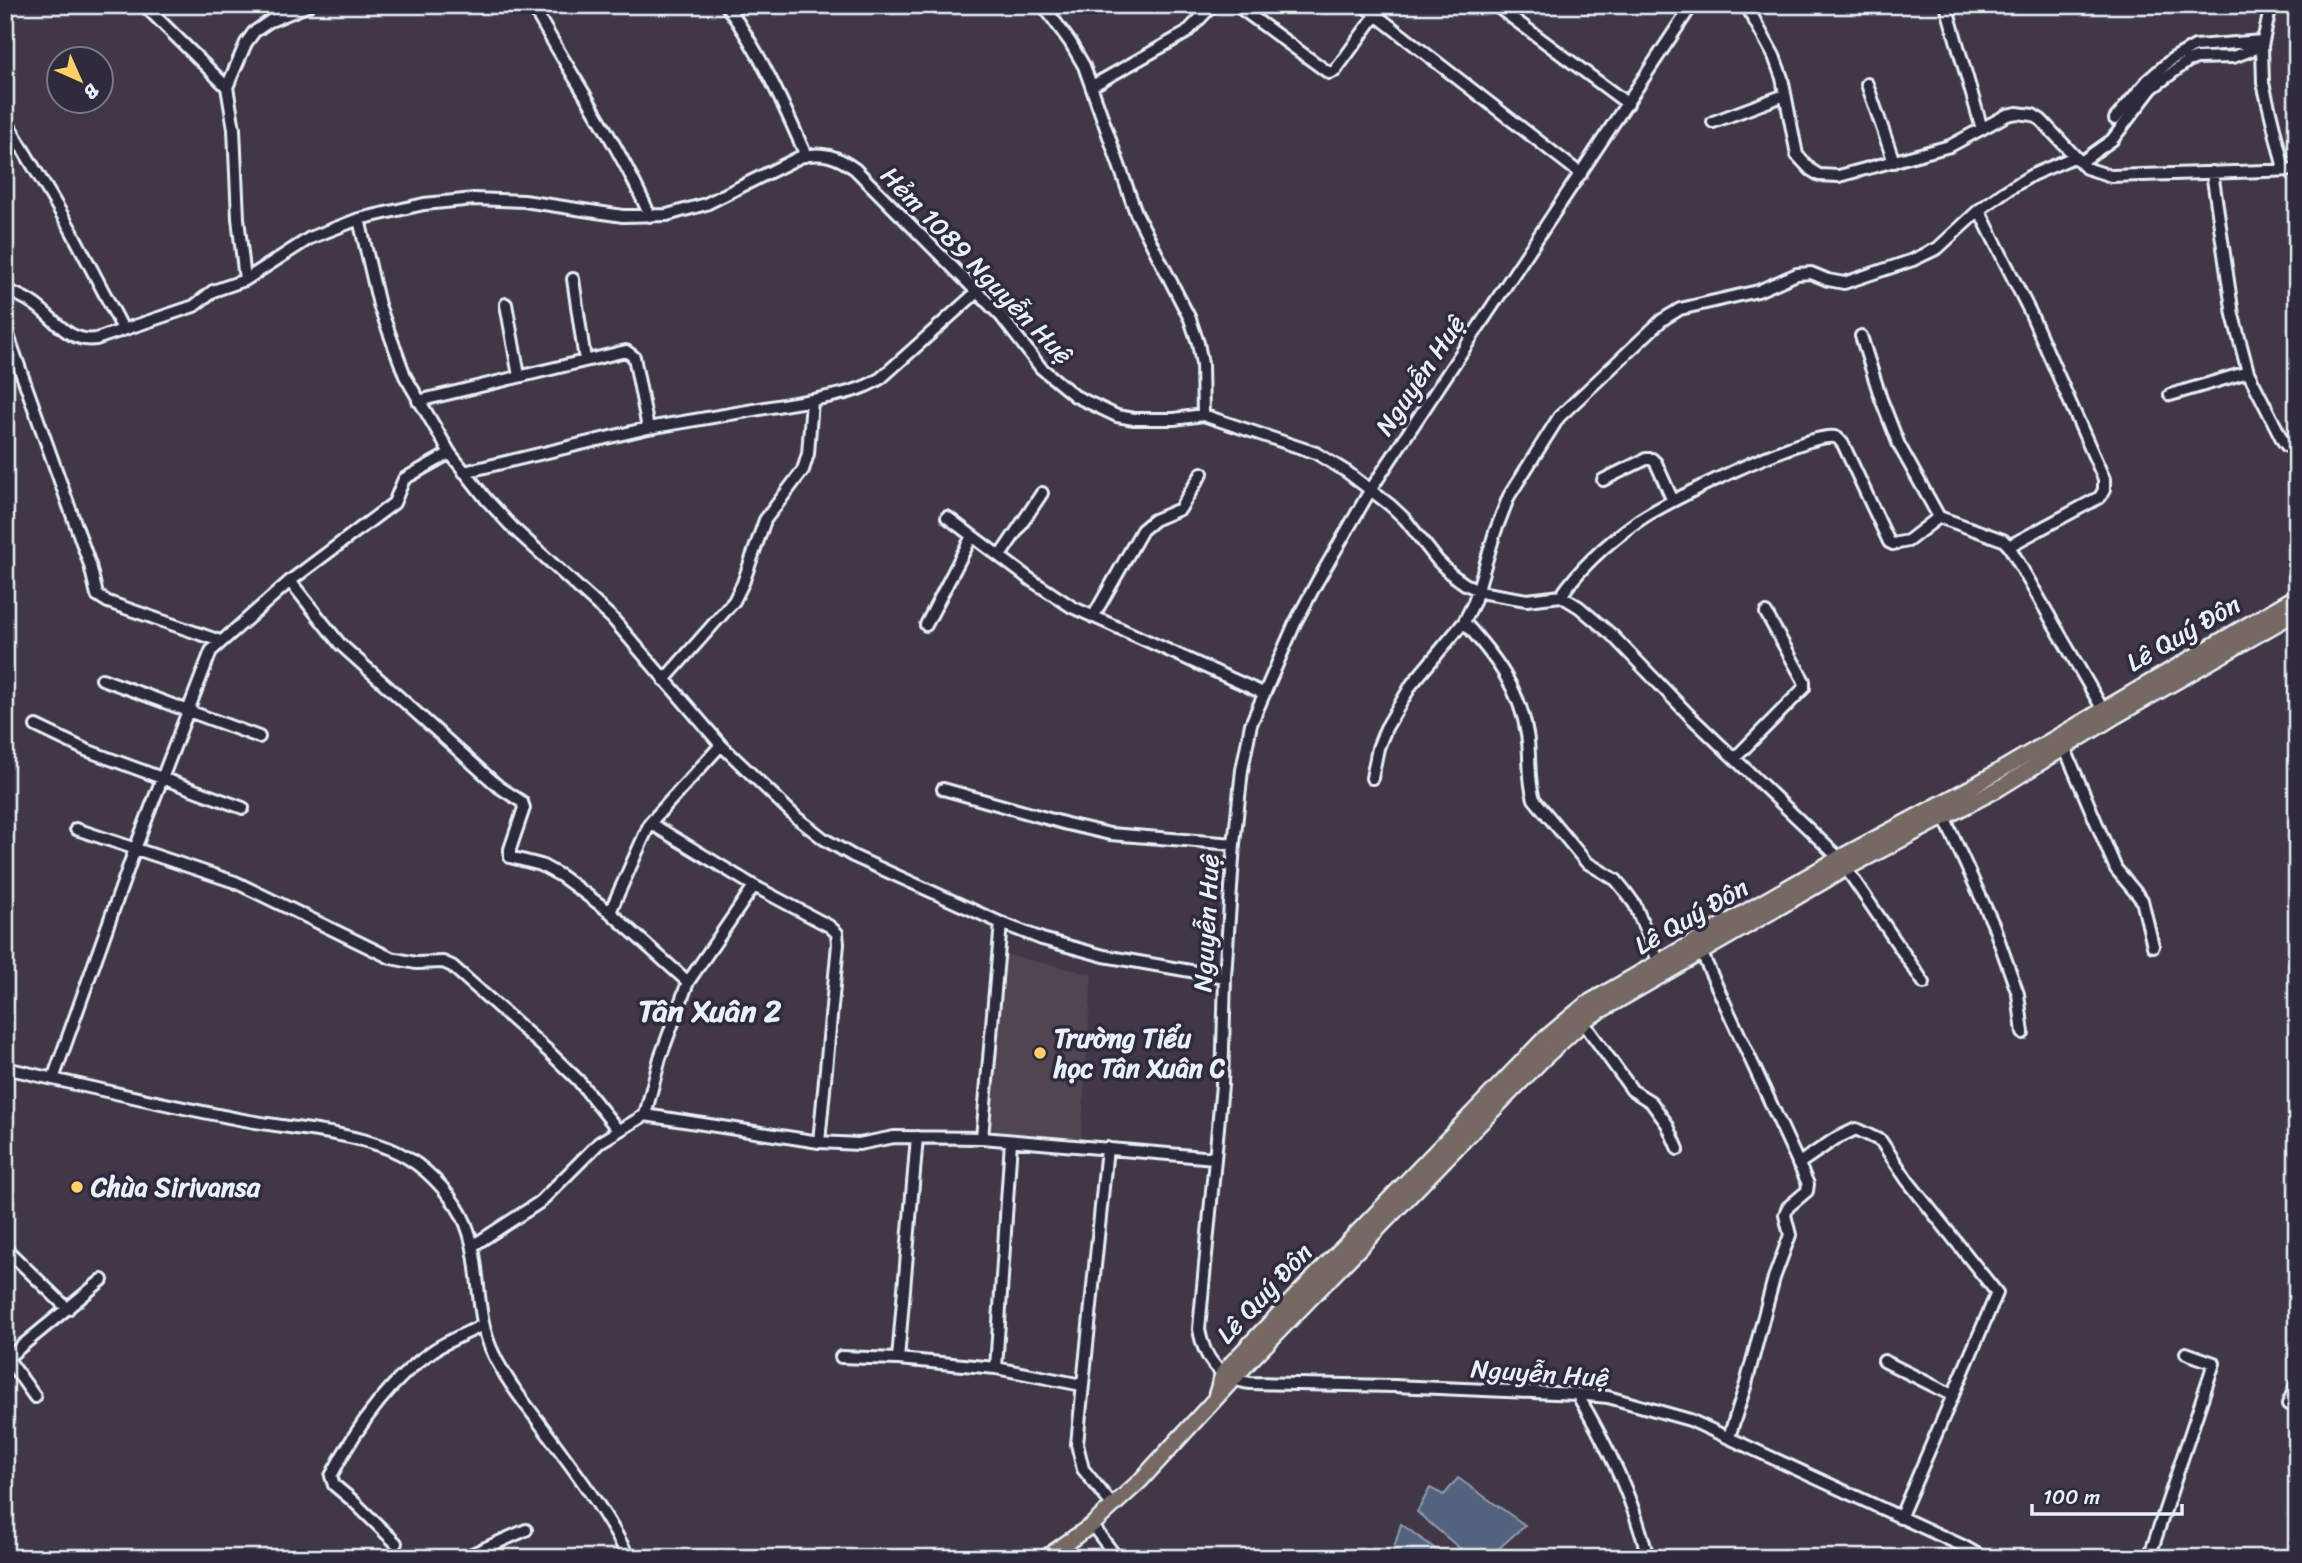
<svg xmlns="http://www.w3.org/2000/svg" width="2302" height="1563" font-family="Sriracha,sans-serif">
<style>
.built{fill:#514451}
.water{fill:#52647d;stroke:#8e9cae;stroke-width:2}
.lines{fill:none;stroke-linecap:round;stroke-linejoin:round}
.minor-casing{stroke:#e8f1f8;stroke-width:16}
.major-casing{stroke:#e8f1f8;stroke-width:19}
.minor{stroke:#2f2a3d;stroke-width:10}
.major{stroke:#766964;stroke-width:14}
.poi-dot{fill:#ffd166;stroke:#2f2a3d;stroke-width:2.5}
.labels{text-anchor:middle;stroke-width:7;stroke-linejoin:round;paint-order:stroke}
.street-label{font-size:26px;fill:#e8f1f8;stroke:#2f2a3d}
.poi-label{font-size:26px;font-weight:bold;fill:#e8f1f8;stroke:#2f2a3d;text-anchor:start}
.quarter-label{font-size:30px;font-weight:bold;fill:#e8f1f8;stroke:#2f2a3d}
</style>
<rect width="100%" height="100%" fill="#413747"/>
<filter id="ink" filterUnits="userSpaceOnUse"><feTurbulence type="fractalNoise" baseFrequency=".0143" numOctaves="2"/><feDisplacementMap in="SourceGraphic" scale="14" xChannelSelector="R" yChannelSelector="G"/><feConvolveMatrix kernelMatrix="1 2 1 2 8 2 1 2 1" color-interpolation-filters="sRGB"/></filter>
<g filter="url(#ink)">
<path class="built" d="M 1003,954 L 1092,974 L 1081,1141 L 986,1131 Z"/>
<path class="water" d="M 1458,1478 L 1525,1525 L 1488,1558 L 1471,1558 L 1417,1512 L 1430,1488 L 1444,1495 Z
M 1401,1524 L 1448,1558 L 1391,1558 Z"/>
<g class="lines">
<defs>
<path id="minor" d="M 144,5 L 227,87
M 532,5 C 571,76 618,142 650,216
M 726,5 C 760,52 783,103 806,156
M 1043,5 L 1070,42 L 1084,66 L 1136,213 L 1190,319 L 1198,343 L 1202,364 L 1203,415
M 1236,5 L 1329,73 L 1335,71 L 1383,5
M 1363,5 L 1581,174
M 1495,5 L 1628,104
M 1692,5 L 1371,489 L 1317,582 L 1295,623 L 1251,724 L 1242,770 L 1234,844 L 1225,977 L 1222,1085 L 1199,1329 C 1204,1359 1219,1379 1250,1383 L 1394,1386 L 1577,1394 L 1608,1397 L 1690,1420 L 1963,1546 L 1984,1558
M 1746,5 L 1774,56 L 1782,78 L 1797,155 L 1811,170 L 1819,175 L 1839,176 L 1950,146 L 2007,115 L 2017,113 L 2033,115 L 2041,120 L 2086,168 L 2111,176 L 2297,170
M 1946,5 L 1982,129
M 2271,5 L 2262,46 L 2263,83 L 2284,169
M 1867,84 L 1894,162
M 1092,86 L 1186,33 L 1213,5
M 5,119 L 70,228 L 123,329
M 2115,119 L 2148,80 L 2172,59 L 2195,46 L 2263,41
M 1713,122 L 1785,95
M 2081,162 L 2112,140 L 2152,88 L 2188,61 L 2197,58 L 2233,57 L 2262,46
M 2212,172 L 2233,315 L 2248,372 L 2283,441 L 2287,446 L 2297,445
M 1979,210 L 2030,312 L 2104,479 L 2104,490 L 2100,497 L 2009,546
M 359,219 L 379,305 L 405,376 L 450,453 L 486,499 L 513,528 L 612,618 L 721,745 L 797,818 L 824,839 L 853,856 L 1001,923
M 573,279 L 585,360
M 245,280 L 238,218 L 234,129 L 227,87 L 246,43 L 254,32 L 270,21 L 309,5
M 5,290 C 14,293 23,297 31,302 C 54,316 66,343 96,339 L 194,306 L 213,291 L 245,280 L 310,238 L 359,219 L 424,204 L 474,199 L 524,201 L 623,216 L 667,215 L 706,204 L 800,157 C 822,151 837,156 855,169 L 1001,316 L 1041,368 L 1075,396 L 1117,416 L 1134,419 L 1174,419 L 1203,415 L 1316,453 L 1347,472 L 1390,505 L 1405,519 L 1438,561 L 1451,574 L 1465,584 L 1485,593 L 1527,600 L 1561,596 L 1579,607 L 1612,635 L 1692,718 L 1839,858 L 1924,983
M 506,304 L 519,376
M 5,327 L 90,565 L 97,595 L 108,602 L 220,641
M 1861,336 L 1881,399 L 1899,445 L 1939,517 L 2003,540 L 2009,546 L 2102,708
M 2170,395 L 2248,372
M 418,401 L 626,351 L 634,357 L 648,428
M 464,472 L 648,428 L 812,400
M 1603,480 L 1646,459 L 1652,459 L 1656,463 L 1673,501
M 947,517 L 1031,580 L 1072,607 L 1263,693
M 1000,556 L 1042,493
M 290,581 L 340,644 L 499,787 L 522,802 L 524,808 L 510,849 L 510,857 L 541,865 L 561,876 L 610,912 L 688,982
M 1561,596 C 1580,567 1610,541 1638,521 C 1665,502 1807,432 1835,437 C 1839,438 1840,441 1843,444 L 1889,542 L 1893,544 L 1908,541 L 1939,517
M 1093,617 L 1142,530 L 1154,520 L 1180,509 L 1202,473
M 1464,622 C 1494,655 1520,689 1527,734 C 1531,756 1527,778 1534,799 L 1586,862 L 1616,880 L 1625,891 L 1635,905 L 1659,963
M 926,625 L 972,536
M 102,679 L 259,737
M 664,680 L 734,601 L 743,583 L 765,520 L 803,470 L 808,454 L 812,400 C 837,395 859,392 881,378 L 977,292
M 36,726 L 86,750 L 243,808
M 2065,749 L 2116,869 L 2142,900 L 2153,946
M 1735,758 L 1804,688 L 1804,681 L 1766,613
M 1372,778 L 1378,748 L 1386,728 L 1412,684 L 1464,622 L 1474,602 L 1495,532 L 1509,496 L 1559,417 L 1662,320 L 1680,309 L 1758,291 L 1797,274 L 1811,273 L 1828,280 L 1844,283 L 1913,260 L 1938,248 L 1979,210 L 2004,192 L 2032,175 L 2074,157
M 943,789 L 1067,824 L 1110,834 L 1234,844
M 1944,817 L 1993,924 L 2018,994 L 2023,1033
M 650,823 L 754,886 L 829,926 L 837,933 L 838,944 L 819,1142
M 76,829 L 235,882 L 391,958 L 416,963 L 443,962 L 452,966 L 548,1051 L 578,1080 L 618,1130
M 610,912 L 650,823 L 721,745
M 1702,954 L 1808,1184 L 1807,1191 L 1788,1207 L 1785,1215 L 1790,1235 L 1774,1278 L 1746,1384 L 1729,1437
M 1583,1022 L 1632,1090 L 1651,1102 L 1667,1124 L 1678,1149
M 5,1068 C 85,1086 164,1105 244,1120 C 290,1129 346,1131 390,1149 C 417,1160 440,1182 457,1207 C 486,1251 470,1308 494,1355 C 506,1380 524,1402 541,1425 C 573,1468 605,1510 629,1558
M 53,1079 L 135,849 L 211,651 L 290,581 L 394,503 L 404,479 L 450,453
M 645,1115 L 660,1058 L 688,982 L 754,886
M 917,1137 L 898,1359 L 996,1368 L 1011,1141
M 982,1138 L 1001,923 L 1042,939 L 1104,956 L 1225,977
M 1107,1148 L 1077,1444 L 1083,1469 L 1113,1506
M 1798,1164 L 1835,1139 L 1856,1129 L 1881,1141 L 1907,1180 L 1997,1293 L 1900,1518
M 474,1245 L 540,1202 L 600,1142 L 645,1115 L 819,1142 L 859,1144 L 894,1137 L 982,1138 L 1215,1158
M 5,1248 L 68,1309
M 5,1355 L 35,1397
M 841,1357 L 898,1359
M 7,1358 L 102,1280
M 1884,1361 L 1952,1395
M 996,1368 L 1082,1385
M 1577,1394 C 1608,1446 1633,1498 1648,1558
M 2288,1404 L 2297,1383
M 1092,1525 L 1117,1558
M 396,1543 L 352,1500 L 334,1485 L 331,1476 C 356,1428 388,1381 434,1350 C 449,1340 467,1333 483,1325
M 463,1558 L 526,1530
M 2149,1558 L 2214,1363 L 2186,1353"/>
<path id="major" d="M 1216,1395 L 1223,1373 L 1239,1355 L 1543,1040 L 1586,1004 L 1839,858 L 1970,788 L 2297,596
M 1045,1558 L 1092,1525 L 1140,1481 L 1250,1361 L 1466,1138 L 1543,1059 L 1588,1018 L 1845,869 L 1998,789 L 2114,717 L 2297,612"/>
</defs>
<use href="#minor" class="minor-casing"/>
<use href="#major" class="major-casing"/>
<use href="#minor" class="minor"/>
<use href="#major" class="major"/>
</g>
</g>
<g class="poi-dot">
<circle cx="1040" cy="1053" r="7"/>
<circle cx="77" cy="1187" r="7"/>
</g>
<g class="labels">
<g class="street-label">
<text transform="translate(977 265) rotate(46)" y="9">Hẻm 1089 Nguyễn Huệ</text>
<text transform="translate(1420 375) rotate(-56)" y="9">Nguyễn Huệ</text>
<text transform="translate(2183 633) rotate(-30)" y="9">Lê Quý Đôn</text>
<text transform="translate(1691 916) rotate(-30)" y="9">Lê Quý Đôn</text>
<text transform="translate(1206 923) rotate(-87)" y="9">Nguyễn Huệ</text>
<text transform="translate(1264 1293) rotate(-47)" y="9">Lê Quý Đôn</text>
<text transform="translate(1540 1373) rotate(4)" y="9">Nguyễn Huệ</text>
</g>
<g class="poi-label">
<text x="1054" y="1047">Trường Tiểu<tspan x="1054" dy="30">học Tân Xuân C</tspan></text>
<text x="91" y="1196">Chùa Sirivansa</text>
</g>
<g class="quarter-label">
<text x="710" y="1021">Tân Xuân 2</text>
</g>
</g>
<rect width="2302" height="1563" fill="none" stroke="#2f2a3d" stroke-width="28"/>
<rect x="14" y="14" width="2274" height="1535" fill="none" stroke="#e8f1f8" stroke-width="2.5" filter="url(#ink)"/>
<g transform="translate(80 80) rotate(135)"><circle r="33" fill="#2f2a3d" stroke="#797a88" stroke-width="2"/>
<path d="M0-5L12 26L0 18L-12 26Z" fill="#ffd166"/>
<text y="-10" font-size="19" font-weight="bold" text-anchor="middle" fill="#e8f1f8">B</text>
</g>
<path d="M2032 1504v10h150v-10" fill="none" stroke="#e8f1f8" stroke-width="3.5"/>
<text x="2043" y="1504" font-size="21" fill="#e8f1f8" stroke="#2f2a3d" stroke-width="5" paint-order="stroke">100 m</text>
</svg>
